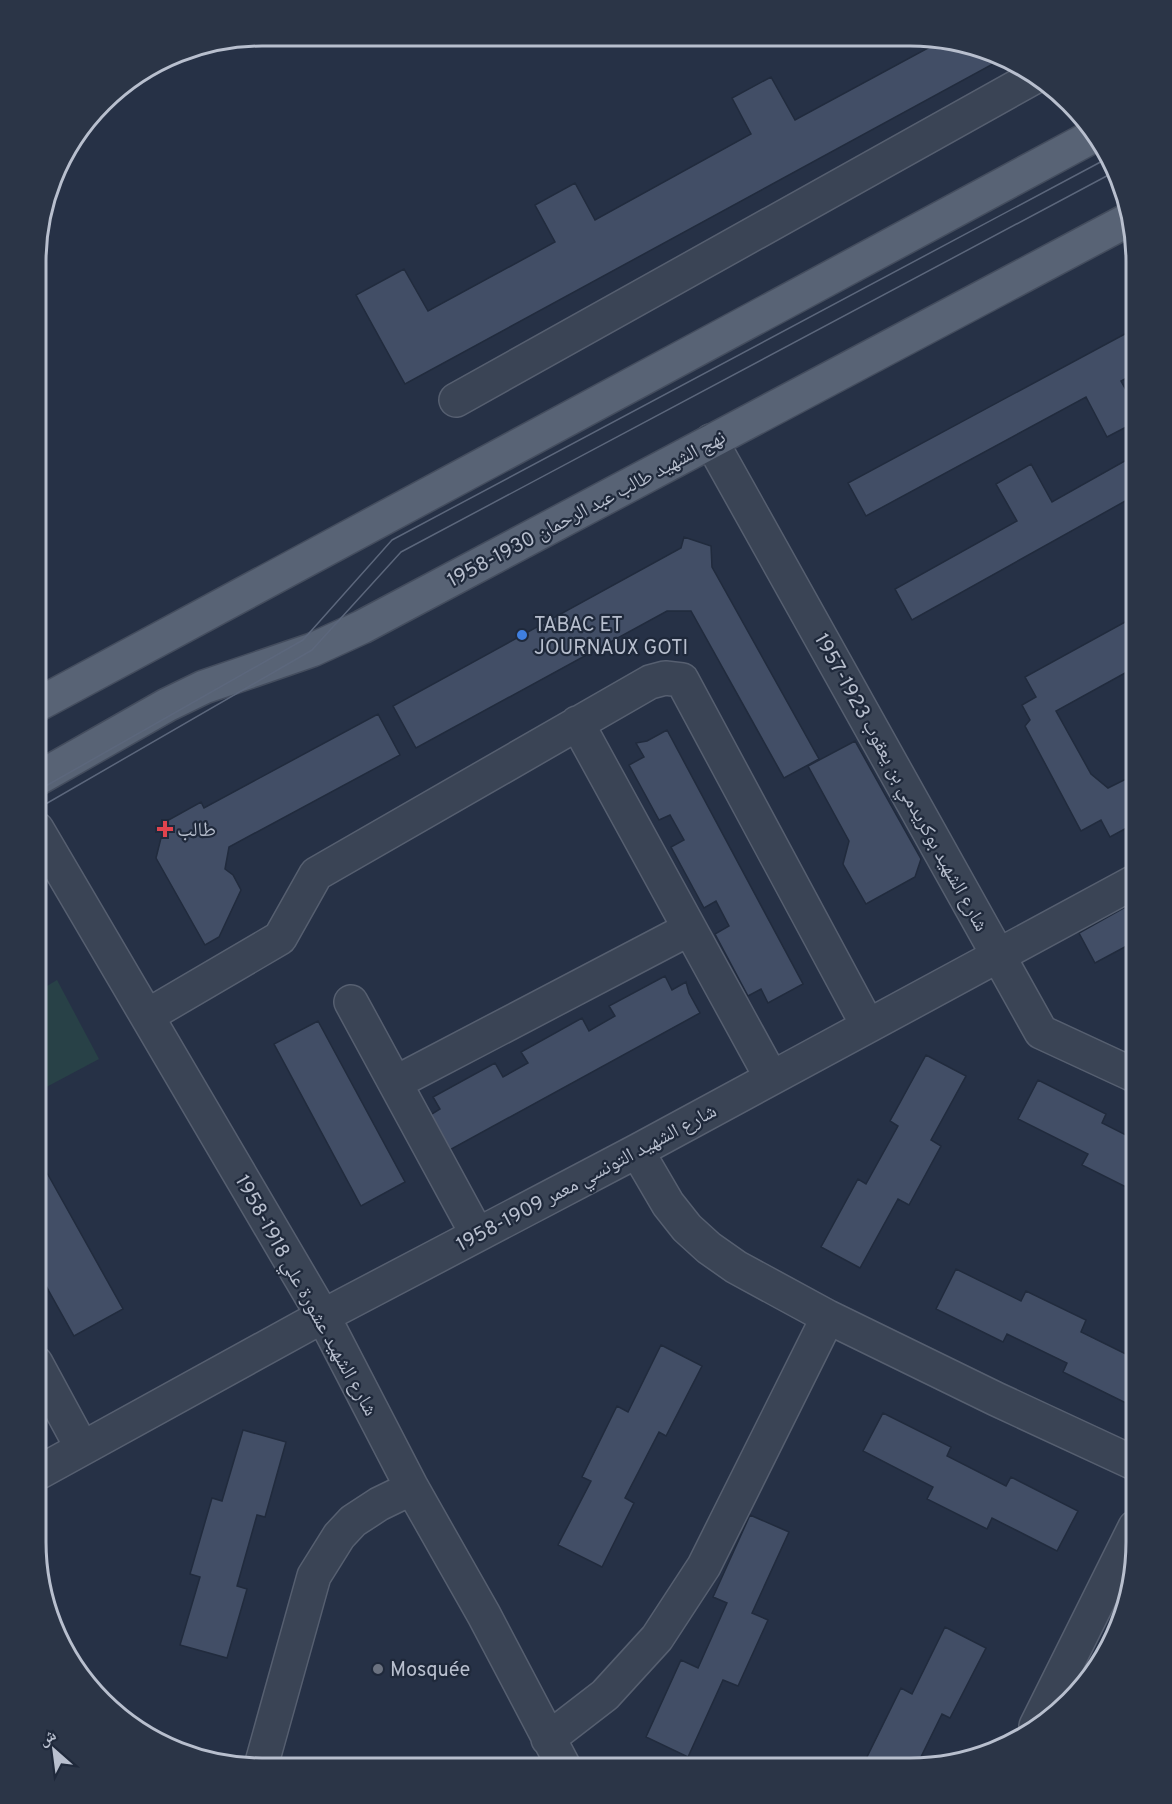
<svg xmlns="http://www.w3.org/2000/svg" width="1172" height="1804" font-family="Overpass,'Noto Naskh Arabic',sans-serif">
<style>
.green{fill:#284147}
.building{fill:#424e66;stroke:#212b3d;stroke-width:1.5}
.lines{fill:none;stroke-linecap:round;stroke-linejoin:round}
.minor-casing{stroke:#565f70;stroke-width:36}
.major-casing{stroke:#444d5e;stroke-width:36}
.minor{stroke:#3a4455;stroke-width:33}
.major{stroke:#586375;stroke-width:33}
.tram{stroke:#5c677c;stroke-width:1.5}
.shop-dot{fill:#3f7fe0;stroke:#1f293b;stroke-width:2}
.health-dot{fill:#e0444e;stroke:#1f293b;stroke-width:2}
.worship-dot{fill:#6b7280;stroke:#1f293b;stroke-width:2}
.labels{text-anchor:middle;stroke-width:4.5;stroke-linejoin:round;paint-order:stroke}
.street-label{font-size:20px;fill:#b8bfce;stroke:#1f293b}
.poi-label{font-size:20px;fill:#b8bfce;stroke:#1f293b;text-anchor:start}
.rim{fill:none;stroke:#b8bfce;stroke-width:3}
</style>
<rect width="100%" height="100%" fill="#263146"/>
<path class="green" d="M 57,980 L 99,1059 L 37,1092 L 37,992 Z"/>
<path class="building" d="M 925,38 L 940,38 L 997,53 L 1004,58 L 405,384 L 356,295 L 404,269 L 428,311 L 555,242 L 535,205 L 575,183 L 595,220 L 751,134 L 732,98 L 771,77 L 795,120 L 930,47 Z
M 1136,328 L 1136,373 L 1121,381 L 1136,408 L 1136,422 L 1107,437 L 1086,397 L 866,516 L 848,483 Z
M 1130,458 L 1136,468 L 1136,495 L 912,620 L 895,589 L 1017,521 L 996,484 L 1031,464 L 1052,502 Z
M 684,537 L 711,546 L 712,567 L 819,759 L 784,778 L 691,611 L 667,611 L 416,748 L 393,706 L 681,548 Z
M 1136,616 L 1136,667 L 1056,711 L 1091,774 L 1108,788 L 1136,774 L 1136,823 L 1110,837 L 1101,820 L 1081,831 L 1025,726 L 1030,720 L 1022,705 L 1036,697 L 1025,677 Z
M 378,714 L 400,755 L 229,847 L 225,869 L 233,875 L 241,890 L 219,937 L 205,945 L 156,858 L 165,822 L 201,802 L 204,808 Z
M 667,730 L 803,984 L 768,1003 L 761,989 L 748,996 L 715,934 L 729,926 L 716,901 L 704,908 L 671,847 L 684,840 L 670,815 L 659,820 L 629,765 L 644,757 L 636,743 L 647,741 Z
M 855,741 L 921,859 L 915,877 L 866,904 L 843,864 L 849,841 L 808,766 Z
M 1136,901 L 1136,941 L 1095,963 L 1079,933 Z
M 665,976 L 672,990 L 686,982 L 689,993 L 700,1013 L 446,1152 L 427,1117 L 440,1109 L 433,1097 L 495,1063 L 503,1077 L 528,1063 L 521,1052 L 582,1018 L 589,1031 L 615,1016 L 609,1006 Z
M 318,1021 L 405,1182 L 361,1206 L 274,1044 Z
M 926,1055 L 966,1076 L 931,1140 L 941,1146 L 909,1205 L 898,1199 L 860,1268 L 821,1247 L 858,1179 L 866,1184 L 898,1126 L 890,1121 Z
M 1038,1080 L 1106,1114 L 1102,1123 L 1136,1140 L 1136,1192 L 1082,1165 L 1088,1154 L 1018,1119 Z
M 37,1155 L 123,1309 L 74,1336 L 36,1268 Z
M 956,1269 L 1021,1301 L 1026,1291 L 1086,1320 L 1081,1332 L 1136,1359 L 1136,1399 L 1132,1406 L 1063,1372 L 1067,1363 L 1007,1334 L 1003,1342 L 936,1309 Z
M 661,1345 L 702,1366 L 666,1436 L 659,1432 L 625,1498 L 634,1503 L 602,1567 L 558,1545 L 591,1481 L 582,1477 L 617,1406 L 628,1412 Z
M 883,1413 L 951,1447 L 947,1456 L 1006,1486 L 1011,1477 L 1078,1511 L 1057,1551 L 992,1518 L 987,1529 L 927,1499 L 933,1487 L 863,1451 Z
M 243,1430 L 286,1442 L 265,1517 L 257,1515 L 237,1586 L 247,1589 L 227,1658 L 180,1645 L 200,1577 L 190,1574 L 212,1498 L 222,1501 Z
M 750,1515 L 789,1532 L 752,1613 L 768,1620 L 738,1686 L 723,1680 L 688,1757 L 646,1737 L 681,1660 L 698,1668 L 727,1603 L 713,1597 Z
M 945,1627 L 986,1648 L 950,1718 L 942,1714 L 916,1767 L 872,1768 L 875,1763 L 866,1759 L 901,1688 L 912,1694 Z"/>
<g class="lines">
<defs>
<path id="minor" d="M 456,400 L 1036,76
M 711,441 L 1041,1032 L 1136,1076
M 577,723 L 771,1077
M 37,829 L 323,1316 L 412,1488 L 484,1615 L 564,1767
M 351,1002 L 477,1234
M 147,1016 L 280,938 L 316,874 L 650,682 L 665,678 L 682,680 L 868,1026
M 395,1083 L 689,929
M 637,1151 L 668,1204 L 687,1228 L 709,1248 L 736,1267 L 828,1317 L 996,1399 L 1136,1464
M 36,1363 L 82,1448
M 36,1474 L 323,1316 L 637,1151 L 1136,881
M 1036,1726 L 1135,1527
M 548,1739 L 605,1695 L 657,1638 L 704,1566 L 828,1317
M 261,1766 L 314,1576 L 339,1536 L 353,1521 L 379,1504 L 412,1488"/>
<path id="major" d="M 37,705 L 1095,135
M 37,779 L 167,705 L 204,687 L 312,650 L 362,627 L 1128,220"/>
</defs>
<use href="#minor" class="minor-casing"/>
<use href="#major" class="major-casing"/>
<use href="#minor" class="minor"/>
<use href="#major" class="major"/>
<path class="tram" d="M 37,791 L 303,640 L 392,540 L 1108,158
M 37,809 L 312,650 L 401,552 L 1116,171"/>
</g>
<circle class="shop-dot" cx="522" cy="635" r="6"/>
<path class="health-dot" d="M162 820h6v6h6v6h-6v6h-6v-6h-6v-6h6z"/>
<circle class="worship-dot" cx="378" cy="1669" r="6"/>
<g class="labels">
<g class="street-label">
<text transform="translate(586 508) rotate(-28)" y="7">نهج الشهيد طالب عبد الرحمان 1930-1958</text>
<text transform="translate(902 782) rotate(61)" y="7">شارع الشهيد بوكريدمي بن يعقوب 1923-1957</text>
<text transform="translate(586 1177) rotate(-28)" y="7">شارع الشهيد التونسي معمر 1909-1958</text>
<text transform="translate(307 1295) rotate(61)" y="7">شارع الشهيد عشورة علي 1918-1958</text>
</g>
<g class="poi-label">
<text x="534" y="631">TABAC ET<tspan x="534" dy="23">JOURNAUX GOTI</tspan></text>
<text x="177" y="836">طالب</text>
<text x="390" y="1676">Mosquée</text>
</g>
</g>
<path d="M0 0H1172V1804H0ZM262 46H910A216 216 0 0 1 1126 262V1542A216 216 0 0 1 910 1758H262A216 216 0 0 1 46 1542V262A216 216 0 0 1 262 46Z" fill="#2b3547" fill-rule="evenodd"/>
<path class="rim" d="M262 46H910A216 216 0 0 1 1126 262V1542A216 216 0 0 1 910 1758H262A216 216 0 0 1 46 1542V262A216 216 0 0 1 262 46Z"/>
<g transform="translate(54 1750) rotate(332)" stroke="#1f293b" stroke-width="4.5" paint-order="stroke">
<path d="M0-4.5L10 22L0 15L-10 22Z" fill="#b8bfce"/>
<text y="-9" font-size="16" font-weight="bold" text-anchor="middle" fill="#b8bfce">ش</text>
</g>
</svg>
